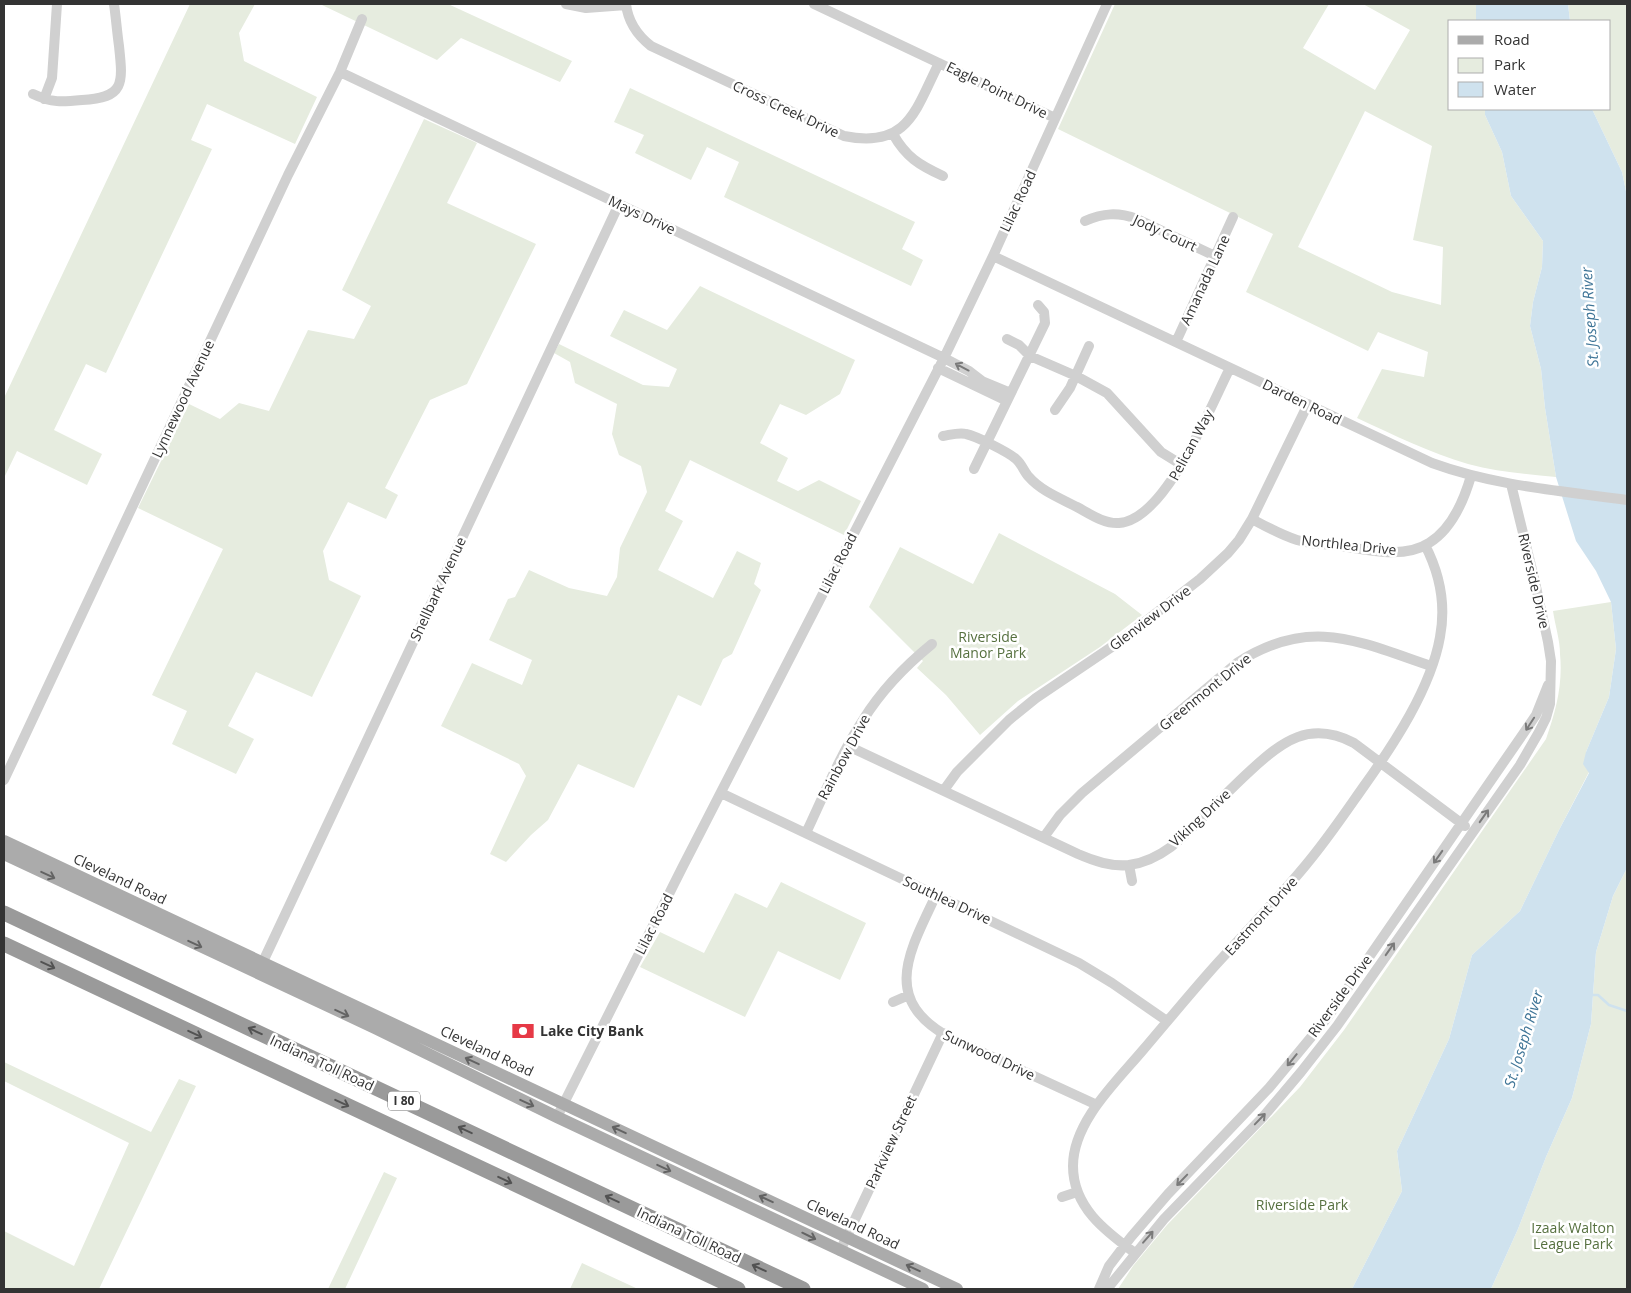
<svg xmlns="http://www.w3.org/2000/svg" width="1631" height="1293" font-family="'Open Sans',sans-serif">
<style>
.green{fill:#e6ecdf;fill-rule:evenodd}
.water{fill:#cfe2ee}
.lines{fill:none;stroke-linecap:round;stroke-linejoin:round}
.stream{stroke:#cfe2ee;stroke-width:2.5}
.minor{stroke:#d0d0d0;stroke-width:10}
.major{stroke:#ababab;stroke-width:12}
.highway{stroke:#9a9a9a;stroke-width:15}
.oneway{stroke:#7a7a7a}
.oneway2{stroke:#636363}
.oneway3{stroke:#525252}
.labels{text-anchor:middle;stroke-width:5;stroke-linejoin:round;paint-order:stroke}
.shield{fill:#fff;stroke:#707070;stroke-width:1}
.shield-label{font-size:12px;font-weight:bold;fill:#333}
.street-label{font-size:14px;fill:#333;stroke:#fff}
.park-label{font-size:14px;fill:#56703f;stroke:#fff}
.poi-label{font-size:14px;font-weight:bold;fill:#333;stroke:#fff;text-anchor:start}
.water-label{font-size:15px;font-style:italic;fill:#3f7597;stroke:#fff}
</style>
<rect width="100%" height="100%" fill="#fff"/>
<path class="green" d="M 190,4 L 255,4 L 239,33 L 244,61 L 317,97 L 295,144 L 207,104 L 191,140 L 212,149 L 106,373 L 86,364 L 54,430 L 102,454 L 87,485 L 17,451 L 4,478 L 4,398 Z
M 323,4 L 448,4 L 572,61 L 560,82 L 461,38 L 437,60 L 322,5 Z
M 1115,4 L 1329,4 L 1303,48 L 1375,90 L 1410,30 L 1363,4 L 1476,4 L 1476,21 L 1450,21 L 1450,109 L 1485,109 L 1485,115 L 1502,152 L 1511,196 L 1543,241 L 1542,267 L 1533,302 L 1530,326 L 1541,369 L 1545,408 L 1556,477 C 1527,474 1497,472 1468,464 C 1430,453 1394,435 1357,418 L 1382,369 L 1424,377 L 1428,352 L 1378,332 L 1368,351 L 1246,292 L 1273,234 L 1058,129 ZM 1365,111 L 1432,146 L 1413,240 L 1443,247 L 1441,305 L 1392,292 L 1298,247 Z
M 1568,4 L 1627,4 L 1627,196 L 1622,172 L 1592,109 L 1610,109 L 1610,21 L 1570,21 Z
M 630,88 L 915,222 L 902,249 L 923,260 L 911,286 L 724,197 L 739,162 L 707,147 L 691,180 L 635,153 L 644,135 L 614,122 Z
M 424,119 L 477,143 L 447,203 L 536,244 L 467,384 L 430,400 L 385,488 L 398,495 L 386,519 L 348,502 L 323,551 L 329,580 L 361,596 L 312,697 L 256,672 L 228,726 L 254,739 L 236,774 L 172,744 L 187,711 L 152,695 L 223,549 L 138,508 L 189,404 L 220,419 L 239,403 L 269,411 L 308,330 L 354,339 L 371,306 L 342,290 Z
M 700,286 L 855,360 L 840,394 L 806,415 L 780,404 L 760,443 L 788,458 L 777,481 L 798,491 L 819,480 L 861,501 L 844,535 L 690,460 L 665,511 L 683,521 L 658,570 L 713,598 L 737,551 L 761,563 L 754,584 L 761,590 L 732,654 L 723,659 L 701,706 L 678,695 L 634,788 L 578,764 L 548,820 L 531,835 L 506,862 L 490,854 L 526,776 L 519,764 L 441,726 L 472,663 L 522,685 L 532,660 L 489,640 L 508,599 L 515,597 L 529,570 L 569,588 L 607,596 L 617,577 L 620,548 L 647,492 L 641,466 L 619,455 L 612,434 L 617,404 L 575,383 L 570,362 L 554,353 L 559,344 L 643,385 L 669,387 L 677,369 L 610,336 L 624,310 L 667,330 Z
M 999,533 L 1115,594 L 1142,615 L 1100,647 L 1018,701 L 980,735 L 946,695 L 917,668 L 923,661 L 869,607 L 900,547 L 973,584 Z
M 1611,602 L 1616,649 L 1609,697 L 1586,752 L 1589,772 L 1559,830 L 1520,911 L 1472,955 L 1449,1039 L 1397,1151 L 1402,1191 L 1352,1289 L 1118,1289 L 1133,1266 L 1167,1225 L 1300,1087 L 1344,1030 L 1546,739 C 1556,711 1563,684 1560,654 C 1560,640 1555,625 1553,611 Z
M 1627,868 L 1627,1289 L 1491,1289 L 1518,1229 L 1546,1157 L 1572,1098 L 1591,1024 L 1596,952 L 1613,896 Z
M 781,882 L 866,923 L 840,980 L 778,951 L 745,1017 L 640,967 L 660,932 L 704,953 L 735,893 L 767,908 Z
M 4,1062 L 151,1132 L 179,1079 L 196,1086 L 99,1289 L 4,1289 L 4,1231 L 74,1266 L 129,1143 L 4,1081 Z
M 384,1172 L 397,1178 L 345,1289 L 328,1289 Z
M 582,1263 L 638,1289 L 570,1289 Z"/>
<path class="water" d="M 1476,4 L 1568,4 L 1570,21 L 1476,21 Z
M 1485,109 L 1592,109 L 1622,172 L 1627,196 L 1627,868 L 1613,896 L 1596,952 L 1591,1024 L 1572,1098 L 1546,1157 L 1518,1229 L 1491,1289 L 1352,1289 L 1402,1191 L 1397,1151 L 1449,1039 L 1472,955 L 1520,911 L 1559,830 L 1589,773 L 1583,764 L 1586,752 L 1609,697 L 1616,649 L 1611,602 L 1596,571 L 1576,541 L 1556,477 L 1545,408 L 1541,369 L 1530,326 L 1533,302 L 1542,267 L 1543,241 L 1511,196 L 1502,152 L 1485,115 Z"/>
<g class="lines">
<path class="stream" d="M 1593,995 L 1598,995 L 1609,1005 L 1627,1011"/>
<path class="minor" d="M 566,4 L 586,8 L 626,5
M 626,4 C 628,22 637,35 651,46 L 844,136 C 908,149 915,111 939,63
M 814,4 L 1055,118
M 340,72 L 944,358 L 969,371 L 982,381 L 1011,393
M 33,94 C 52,103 62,102 82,100 C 125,98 123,83 119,46 C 117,32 116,18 114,4
M 44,99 L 52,78 L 57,4
M 893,134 C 906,157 919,165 943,176
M 1085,221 C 1103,213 1118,212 1137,219 L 1215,256
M 993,256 L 1432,463 C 1495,486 1562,491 1627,500
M 1007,339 L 1019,345 L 1030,356 L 1076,376 L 1107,393 L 1161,452 L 1182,465
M 1176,342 L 1233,217
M 938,368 L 1007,401
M 1055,410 L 1070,388 L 1089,346
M 943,436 C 950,435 959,432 966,434 C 976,436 1008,452 1016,459 C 1022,464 1024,472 1029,477 C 1041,491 1062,499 1077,507 C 1090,514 1104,524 1119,523 C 1166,520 1211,405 1230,368
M 974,469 L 1045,323 L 1044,312 L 1038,305
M 1252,519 C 1267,527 1281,535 1297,540 C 1310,544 1322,544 1335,545 C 1364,549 1403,560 1429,543 C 1452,529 1464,500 1471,476
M 848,746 L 1078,854 C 1094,861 1111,867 1129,865 C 1166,860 1190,830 1215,805 C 1226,794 1238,782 1250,771 C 1282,741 1310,720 1354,743 L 1465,826
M 4,780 L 288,175 L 340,72 L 362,19
M 944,790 L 957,772 L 1009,720 L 1036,698 L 1119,642 L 1200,579 L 1228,553 L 1239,540 L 1252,519 L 1308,404
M 721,793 L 1079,963 L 1112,983 L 1167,1021
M 806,833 C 824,795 840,755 863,720 C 881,691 905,666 932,644
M 1044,837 L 1060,815 L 1082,793 L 1237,663 C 1310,616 1357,641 1431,666
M 1129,865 L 1132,881
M 936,895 C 911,949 879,999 949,1037 L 1097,1105
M 260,968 L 619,204
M 893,1002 L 909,995
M 557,1117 L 682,868 L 944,358 L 993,256 L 1107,4
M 1062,1197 L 1077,1192
M 840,1251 L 943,1033
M 1135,1253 C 1105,1231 1073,1207 1073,1166 C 1073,1122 1116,1082 1143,1050 C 1166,1023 1189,995 1213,968 C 1244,934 1276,901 1305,866 C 1327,840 1345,813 1364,786 C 1394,744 1431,688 1440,637 C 1446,605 1440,574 1425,545
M 1099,1289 L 1109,1266 L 1131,1237 L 1168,1194 L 1269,1088 L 1327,1018 L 1523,734 L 1536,715 L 1548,685
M 1107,1289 L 1164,1219 L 1263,1117 L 1301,1072 L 1337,1026 L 1520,765 L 1539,732 L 1546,718 L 1550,704 L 1551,661 L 1548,642 L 1535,582 L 1511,484"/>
<path class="major" d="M 4,841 L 957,1289
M 4,854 L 375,1028 L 557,1117 L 923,1289"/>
<path class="highway" d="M 4,913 L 803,1289
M 4,944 L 738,1289"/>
</g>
<defs><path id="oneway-shaft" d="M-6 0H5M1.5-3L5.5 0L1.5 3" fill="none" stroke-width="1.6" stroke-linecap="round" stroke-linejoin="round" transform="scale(1.25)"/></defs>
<g class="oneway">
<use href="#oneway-shaft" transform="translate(962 367) rotate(-152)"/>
<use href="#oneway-shaft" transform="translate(1530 724) rotate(123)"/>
<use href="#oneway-shaft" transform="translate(1484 816) rotate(-55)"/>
<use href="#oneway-shaft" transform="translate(1438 857) rotate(125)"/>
<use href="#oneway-shaft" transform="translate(1390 949) rotate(-55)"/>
<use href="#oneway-shaft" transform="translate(1292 1060) rotate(129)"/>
<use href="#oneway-shaft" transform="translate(1260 1119) rotate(-46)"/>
<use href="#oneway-shaft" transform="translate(1182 1180) rotate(134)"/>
<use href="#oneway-shaft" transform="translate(1148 1237) rotate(-49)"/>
</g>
<g class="oneway2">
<use href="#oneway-shaft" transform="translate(48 875) rotate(25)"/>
<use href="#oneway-shaft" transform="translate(195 944) rotate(25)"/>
<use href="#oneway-shaft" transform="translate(342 1013) rotate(25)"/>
<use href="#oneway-shaft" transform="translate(472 1061) rotate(-155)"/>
<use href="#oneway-shaft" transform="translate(527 1103) rotate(25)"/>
<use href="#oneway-shaft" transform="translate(619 1130) rotate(-155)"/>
<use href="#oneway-shaft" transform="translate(664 1168) rotate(25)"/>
<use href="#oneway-shaft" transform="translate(766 1199) rotate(-155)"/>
<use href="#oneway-shaft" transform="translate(809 1236) rotate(26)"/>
<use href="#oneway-shaft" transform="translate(913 1268) rotate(-155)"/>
</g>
<g class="oneway3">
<use href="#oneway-shaft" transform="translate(48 965) rotate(25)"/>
<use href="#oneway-shaft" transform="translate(255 1031) rotate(-155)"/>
<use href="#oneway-shaft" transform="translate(195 1034) rotate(25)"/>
<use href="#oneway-shaft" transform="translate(342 1103) rotate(25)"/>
<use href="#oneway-shaft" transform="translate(465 1130) rotate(-155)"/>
<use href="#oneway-shaft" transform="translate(505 1180) rotate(25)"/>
<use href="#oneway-shaft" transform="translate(612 1199) rotate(-155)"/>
<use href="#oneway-shaft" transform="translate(759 1268) rotate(-155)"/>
</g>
<defs>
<symbol id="bank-bare" viewBox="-9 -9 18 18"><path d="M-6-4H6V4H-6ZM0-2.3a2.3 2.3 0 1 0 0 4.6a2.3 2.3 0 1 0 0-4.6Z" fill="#e63946" stroke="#fff" stroke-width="2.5" paint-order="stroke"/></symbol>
</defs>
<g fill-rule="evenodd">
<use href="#bank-bare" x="507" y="1015" width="32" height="32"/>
</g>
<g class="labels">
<rect class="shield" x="388" y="1091.5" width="32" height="19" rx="4"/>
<g class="shield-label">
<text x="404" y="1105">I 80</text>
</g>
<g class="street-label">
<text transform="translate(997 90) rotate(26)" y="5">Eagle Point Drive</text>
<text transform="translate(786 109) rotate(25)" y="5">Cross Creek Drive</text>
<text transform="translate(1018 201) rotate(-65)" y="5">Lilac Road</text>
<text transform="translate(642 215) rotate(25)" y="5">Mays Drive</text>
<text transform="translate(1165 233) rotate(25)" y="5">Jody Court</text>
<text transform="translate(1205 280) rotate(-65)" y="5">Amanada Lane</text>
<text transform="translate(183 399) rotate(-65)" y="5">Lynnewood Avenue</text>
<text transform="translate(1302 402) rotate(26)" y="5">Darden Road</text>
<text transform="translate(1191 445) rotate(-62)" y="5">Pelican Way</text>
<text transform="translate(1349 545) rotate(6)" y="5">Northlea Drive</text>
<text transform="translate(838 563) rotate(-63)" y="5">Lilac Road</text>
<text transform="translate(1534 581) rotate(77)" y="5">Riverside Drive</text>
<text transform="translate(438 589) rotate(-65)" y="5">Shellbark Avenue</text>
<text transform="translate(1150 618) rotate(-37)" y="5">Glenview Drive</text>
<text transform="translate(1205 692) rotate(-39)" y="5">Greenmont Drive</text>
<text transform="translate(844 757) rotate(-62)" y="5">Rainbow Drive</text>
<text transform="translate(1200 818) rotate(-43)" y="5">Viking Drive</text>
<text transform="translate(120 879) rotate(25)" y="5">Cleveland Road</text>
<text transform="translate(947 900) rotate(25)" y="5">Southlea Drive</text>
<text transform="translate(1261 916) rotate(-48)" y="5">Eastmont Drive</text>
<text transform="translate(654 924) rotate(-63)" y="5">Lilac Road</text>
<text transform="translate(1340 996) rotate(-54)" y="5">Riverside Drive</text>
<text transform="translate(487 1051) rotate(25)" y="5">Cleveland Road</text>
<text transform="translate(989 1055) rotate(25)" y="5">Sunwood Drive</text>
<text transform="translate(322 1063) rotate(25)" y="5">Indiana Toll Road</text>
<text transform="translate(891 1142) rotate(-65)" y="5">Parkview Street</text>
<text transform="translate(853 1224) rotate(25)" y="5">Cleveland Road</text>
<text transform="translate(689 1235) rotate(25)" y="5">Indiana Toll Road</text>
</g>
<g class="park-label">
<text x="988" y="642">Riverside<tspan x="988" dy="16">Manor Park</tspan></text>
<text x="1302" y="1210">Riverside Park</text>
<text x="1573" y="1233">Izaak Walton<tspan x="1573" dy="16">League Park</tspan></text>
</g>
<g class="poi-label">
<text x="540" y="1036">Lake City Bank</text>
</g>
<g class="water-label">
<text transform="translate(1590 317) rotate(-94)" y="5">St. Joseph River</text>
<text transform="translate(1524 1039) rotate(-73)" y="5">St. Joseph River</text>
</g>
</g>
<rect width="1631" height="1293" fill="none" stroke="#333333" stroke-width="10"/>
<rect x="1448" y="20" width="162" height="90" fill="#ffffff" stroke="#adadad"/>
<rect x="1458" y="36" width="25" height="8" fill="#ababab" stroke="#adadad"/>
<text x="1494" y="45" font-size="15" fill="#333333">Road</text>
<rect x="1458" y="58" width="25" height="15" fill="#e6ecdf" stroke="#adadad"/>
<text x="1494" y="70" font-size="15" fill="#333333">Park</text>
<rect x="1458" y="82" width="25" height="15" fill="#cfe2ee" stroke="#adadad"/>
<text x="1494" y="95" font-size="15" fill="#333333">Water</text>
</svg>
